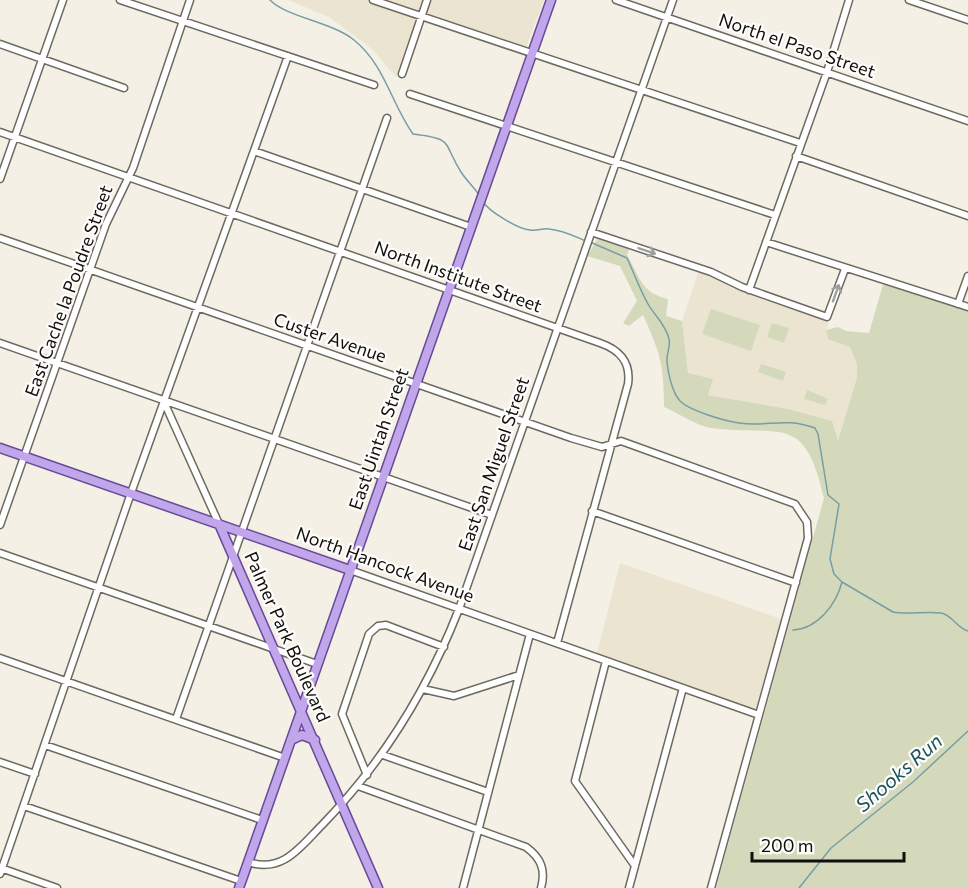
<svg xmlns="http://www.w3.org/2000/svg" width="968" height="888" font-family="Commissioner,sans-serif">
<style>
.built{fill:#ebe4d1}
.green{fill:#d5d9bc}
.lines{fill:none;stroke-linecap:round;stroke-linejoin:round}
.stream{stroke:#769ea4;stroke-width:1.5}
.minor-casing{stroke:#6e6a60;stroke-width:9}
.major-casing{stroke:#684a96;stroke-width:11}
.minor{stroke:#fff;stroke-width:6}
.major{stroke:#c1a6ec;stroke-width:8}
.oneway{stroke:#a09f9e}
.labels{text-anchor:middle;stroke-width:4.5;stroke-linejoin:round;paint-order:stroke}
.street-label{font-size:18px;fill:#110f0c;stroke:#fefdfb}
.water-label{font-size:20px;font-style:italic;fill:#19525b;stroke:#fefdfb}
</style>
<rect width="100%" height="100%" fill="#f4f0e5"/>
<path class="built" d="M 288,0 L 544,0 L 526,47 L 418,14 L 396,77 L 372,49 L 329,17 Z
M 699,270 L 734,289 L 829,322 L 826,330 L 866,343 L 839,441 L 788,409 L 708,395 L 688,374 L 682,321 Z
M 620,563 L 781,619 L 756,709 L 597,653 Z"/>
<path class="green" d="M 598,238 L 629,249 L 627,255 C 640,277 641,293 668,299 L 666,316 L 682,321 L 688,373 L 713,379 L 708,395 L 788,409 L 832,421 L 838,441 L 857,377 L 857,364 L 850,347 L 828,339 L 826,330 L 838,327 L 846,331 L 869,333 L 884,281 L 968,310 L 968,888 L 716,888 L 824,498 C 804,412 783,437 711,428 C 697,426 678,413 664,407 C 664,364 660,353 643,315 L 629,326 L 623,323 L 637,301 L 620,266 L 587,256 Z
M 711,309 L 760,325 L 751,351 L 702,334 Z
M 772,323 L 789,328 L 784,343 L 767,337 Z
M 761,364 L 786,372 L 783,381 L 758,372 Z
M 807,390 L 828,399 L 825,405 L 804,399 Z"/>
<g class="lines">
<path class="stream" d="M 270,0 C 286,17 332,22 354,40 C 385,65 391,103 413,134 C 455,139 442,142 461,172 C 466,180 474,187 479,195
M 483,202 C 490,212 518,229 530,230 C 537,231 543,228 549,229 C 562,230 574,236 586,241
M 590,242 L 627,258 C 634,273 640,290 648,304 C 655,316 666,325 669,339 C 671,346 666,354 667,362 C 668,373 672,392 680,401 C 690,411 725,421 739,423 C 770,427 783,417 815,428 L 818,434 L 828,495 L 839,504 L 830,559 L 834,574 L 842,582 L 893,612 C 907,615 925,611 941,613 C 951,614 958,629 968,631
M 793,630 C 817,629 836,605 842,582
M 799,888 L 831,848 L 913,782 L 968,731"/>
<defs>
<path id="minor" d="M 120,0 L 374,85
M 373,0 L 800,143
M 616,0 L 968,121
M 909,0 L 968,20
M 0,44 L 124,88
M 402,74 L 427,0
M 410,94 L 775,215
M 0,132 L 600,343 C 620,350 631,362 628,384 L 557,643
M 254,151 L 471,227
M 796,156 L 968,216
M 0,179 L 63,0
M 591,232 L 711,272 L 742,287 L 827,317 L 845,269
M 0,238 L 571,438 L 602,447 L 621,441 L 795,504 L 807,522 L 808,538 L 711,888
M 766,242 L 968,307
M 749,290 L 827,72 L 849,0
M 958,304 L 968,276
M 0,343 L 492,515
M 164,402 L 219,524
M 592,511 L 796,583
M 0,525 L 106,224 L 133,168 L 190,0
M 0,553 L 317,664
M 350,570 L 759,715
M 0,658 L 285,758
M 606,661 L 575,781 L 635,866
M 423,689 L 454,696 L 519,675
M 176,719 L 387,118
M 45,745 L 262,820
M 383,755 L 488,792
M 0,762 L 35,774
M 367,775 L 342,714 L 369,634 L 378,626 L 386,625 L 444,647
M 358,786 L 526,847 C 541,858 546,870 541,888
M 24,806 L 241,881
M 248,862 C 283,874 301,846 323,824 C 384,761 427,691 459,609 L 673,0
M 1,868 L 57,888
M 0,874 L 131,493 L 288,56
M 463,888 L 530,634
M 629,888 L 683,688"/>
<path id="major" d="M 0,448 L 350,570
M 219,524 L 378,888
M 291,740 L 302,735 L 315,740
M 239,888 L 551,0"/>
</defs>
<use href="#minor" class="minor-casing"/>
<use href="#major" class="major-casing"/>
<use href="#minor" class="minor"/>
<use href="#major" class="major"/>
</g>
<defs><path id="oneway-shaft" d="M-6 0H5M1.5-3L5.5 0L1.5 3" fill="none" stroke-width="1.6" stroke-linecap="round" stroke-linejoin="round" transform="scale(1.5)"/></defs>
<g class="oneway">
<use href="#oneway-shaft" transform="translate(647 251) rotate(19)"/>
<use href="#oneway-shaft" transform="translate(836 293) rotate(-70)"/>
</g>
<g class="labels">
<g class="street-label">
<text transform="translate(797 46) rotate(19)" y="6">North el Paso Street</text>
<text transform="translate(458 277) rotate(20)" y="6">North Institute Street</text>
<text transform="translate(69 291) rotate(-70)" y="6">East Cache la Poudre Street</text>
<text transform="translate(330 338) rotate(19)" y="6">Custer Avenue</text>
<text transform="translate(379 439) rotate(-71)" y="6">East Uintah Street</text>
<text transform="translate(494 464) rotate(-71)" y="6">East San Miguel Street</text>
<text transform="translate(385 565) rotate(20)" y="6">North Hancock Avenue</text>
<text transform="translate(287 637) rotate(66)" y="6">Palmer Park Boulevard</text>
</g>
<g class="water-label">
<text transform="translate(899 773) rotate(-41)" y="7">Shooks Run</text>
</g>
</g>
<path d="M752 852v9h152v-9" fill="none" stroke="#110f0c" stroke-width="3"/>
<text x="761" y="852" font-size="18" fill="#110f0c" stroke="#fefdfb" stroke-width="4.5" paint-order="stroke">200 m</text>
</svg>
